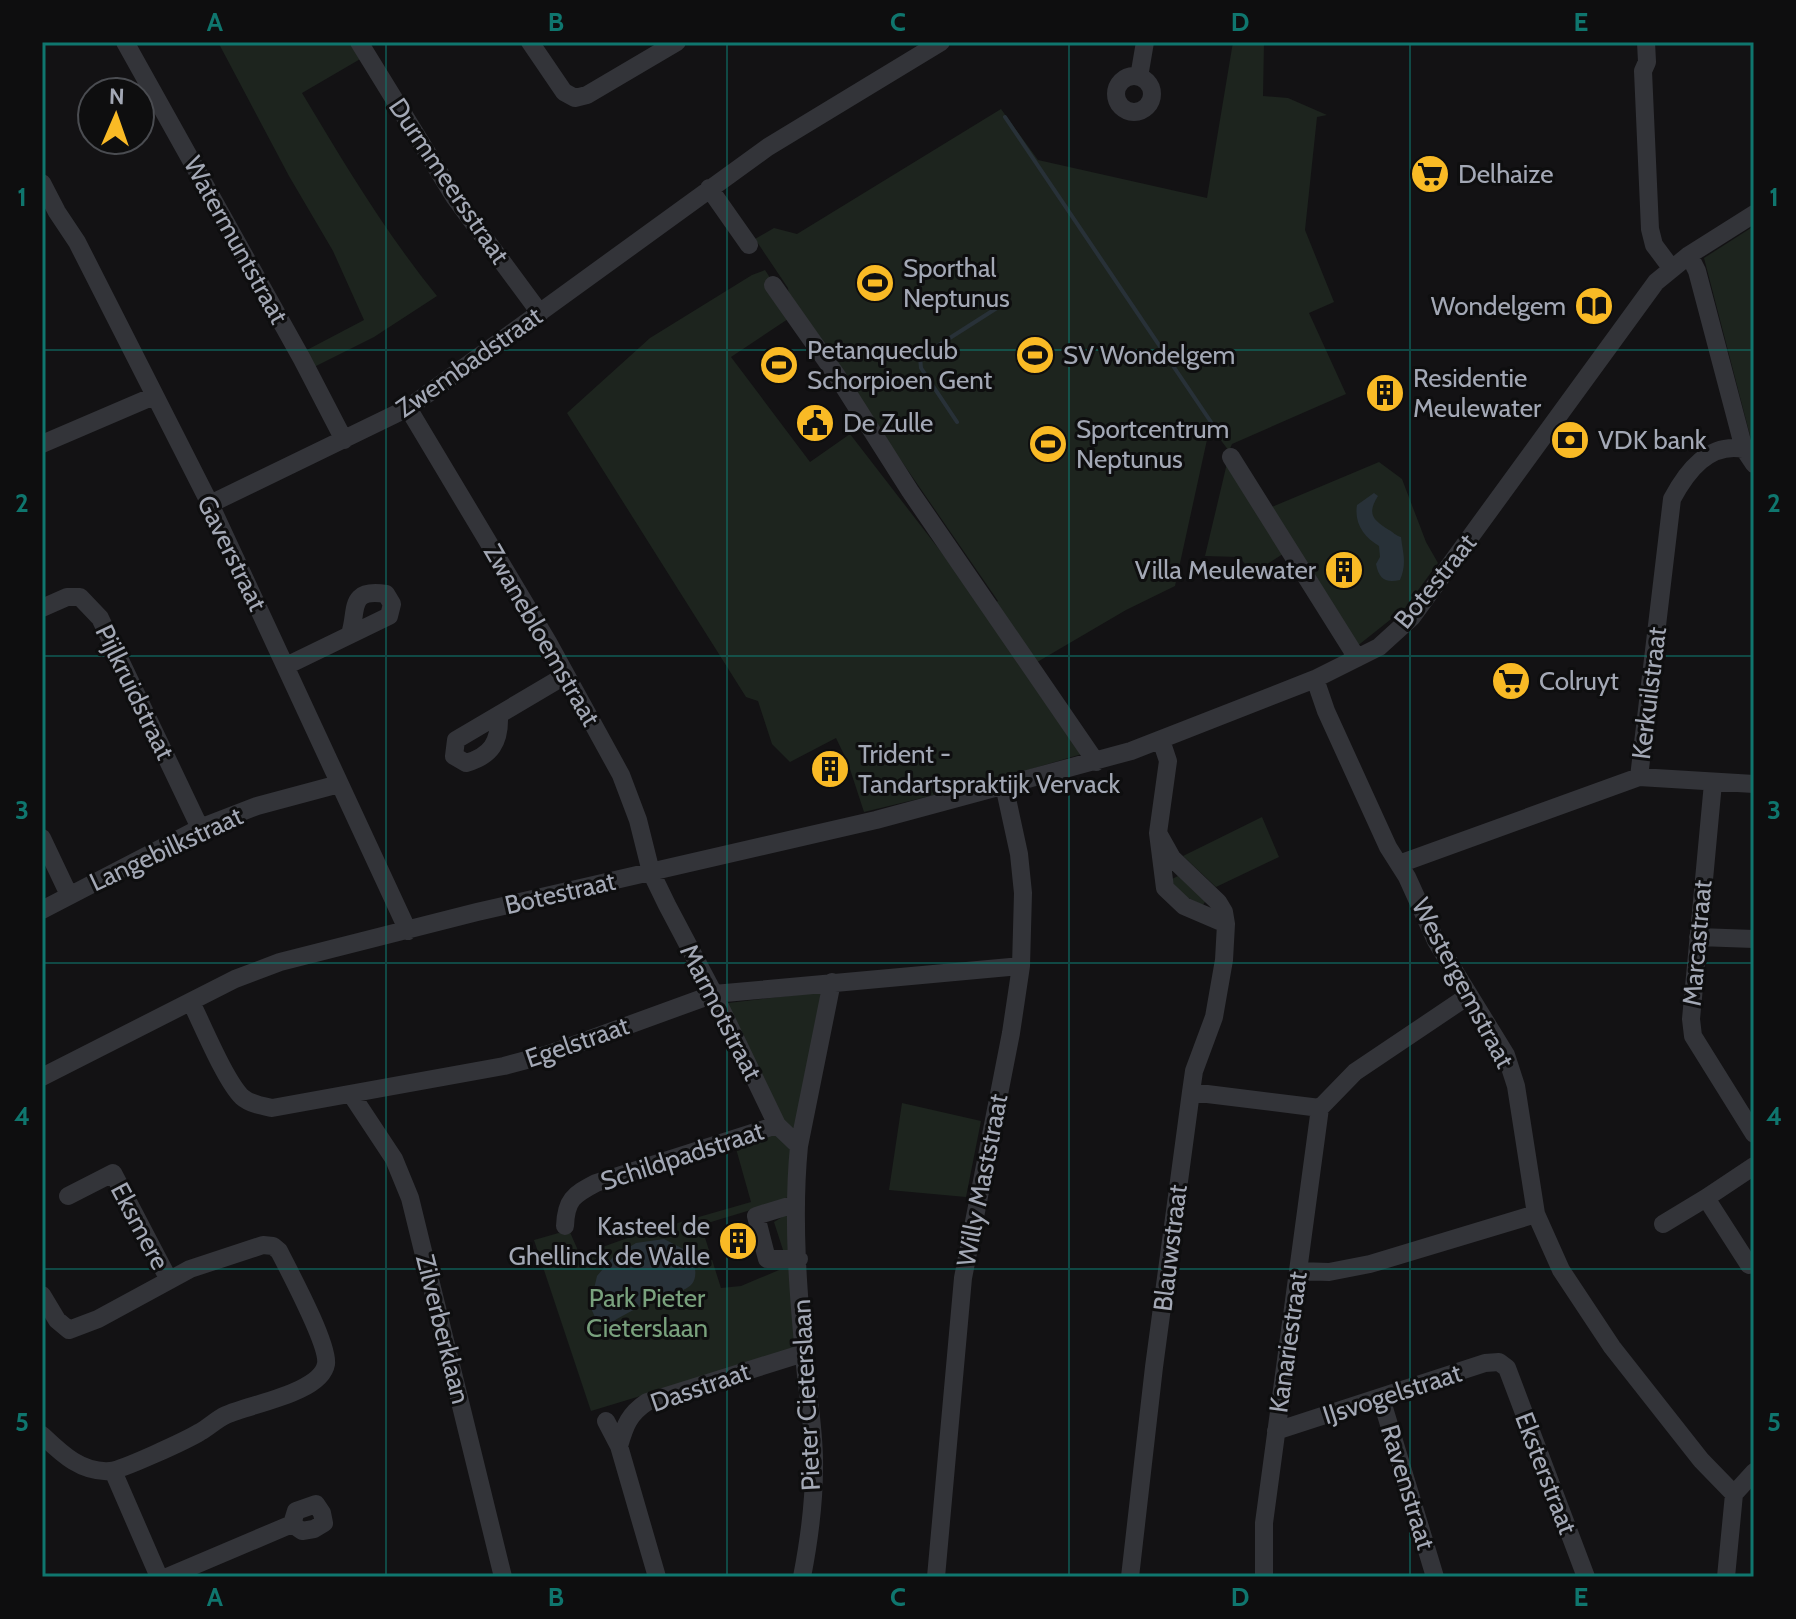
<svg xmlns="http://www.w3.org/2000/svg" width="1796" height="1619" font-family="Cabin,sans-serif">
<style>
.green{fill:#1d241e}
.water{fill:#283138}
.lines{fill:none;stroke-linecap:round;stroke-linejoin:round}
.stream{stroke:#283138;stroke-width:4}
.minor{stroke:#333439;stroke-width:18}
.grid{fill:none;stroke:#0f766e;stroke-width:2;stroke-opacity:0.55}
.labels{text-anchor:middle;stroke-width:6;stroke-linejoin:round;paint-order:stroke}
.poi-label{font-size:26px;fill:#a3a8b5;stroke:#0e0e0f;text-anchor:start}
.street-label{font-size:26px;fill:#a3a8b5;stroke:#0e0e0f}
.park-label{font-size:26px;fill:#79a17d;stroke:#0e0e0f}
.neatline{fill:none;stroke:#0f766e;stroke-width:3}
.grid-label{font-size:26px;text-anchor:middle;font-weight:bold;fill:#0f766e}
</style>
<rect width="100%" height="100%" fill="#131214"/>
<path class="green" d="M 218,42 L 355,42 L 362,58 L 302,93 C 344,163 385,232 437,296 L 374,337 L 314,367 L 305,351 L 364,320 L 333,251 L 289,176 Z
M 1233,42 L 1264,42 L 1263,96 L 1288,98 L 1327,115 L 1317,117 L 1305,230 L 1334,302 L 1309,313 L 1346,394 L 1232,444 L 1229,451 L 1210,426 L 1175,586 L 1126,610 L 1027,668 L 1082,754 L 980,784 L 864,812 L 848,763 L 836,738 L 790,762 L 772,744 L 758,701 L 746,697 L 567,413 L 650,338 L 752,275 L 765,270 L 794,315 L 731,357 L 810,462 L 850,434 L 986,610 L 998,601 L 789,298 L 788,288 L 755,239 L 774,228 L 797,234 L 1001,109 L 1038,160 L 1207,198 Z
M 1754,226 L 1754,451 L 1704,258 Z
M 1228,459 L 1286,552 L 1253,573 L 1239,557 L 1205,556 Z
M 1379,462 L 1402,479 L 1426,542 L 1438,563 L 1405,608 L 1356,647 L 1267,509 Z
M 1262,817 L 1279,857 L 1216,887 L 1183,856 Z
M 1178,876 L 1206,900 L 1203,905 L 1175,892 L 1172,879 Z
M 821,992 L 792,1193 L 784,1200 L 701,1225 L 721,1288 L 741,1286 L 779,1270 L 792,1270 L 798,1342 L 792,1350 L 591,1411 L 534,1240 L 569,1230 L 580,1255 L 636,1235 L 751,1202 L 735,1145 L 782,1129 L 728,1003 Z
M 902,1103 L 981,1121 L 966,1197 L 889,1190 Z
M 792,1211 L 791,1250 L 786,1252 L 783,1250 L 774,1222 Z"/>
<path class="water" d="M 1374,493 L 1378,496 C 1366,515 1374,520 1389,530 C 1393,532 1396,536 1401,537 C 1403,554 1407,563 1400,580 C 1385,583 1379,579 1376,564 L 1380,557 L 1379,546 C 1364,537 1354,524 1357,505 Z
M 664,1239 L 691,1253 C 705,1293 683,1288 656,1299 C 638,1307 621,1316 604,1327 L 598,1324 L 590,1306 L 597,1276 L 613,1257 L 636,1243 Z"/>
<g class="lines">
<path class="stream" d="M 1005,117 L 1213,425
M 957,422 L 921,368 L 920,357 L 1000,306"/>
<path class="minor" d="M 125,42 L 302,359 L 344,440
M 359,42 L 455,198 L 540,313
M 530,42 L 564,92 L 575,98 L 587,95 L 677,42
M 1646,42 L 1647,62 L 1643,71 L 1650,229 L 1654,245 L 1672,269
M1116 94a18 18 0 1 1 36 0a18 18 0 1 1-36 0Z
M 1139,77 L 1145,42
M 42,183 L 57,212 L 77,242 L 210,504 L 408,931
M 709,188 L 749,245
M 1689,255 L 1697,271 L 1744,449 L 1754,464
M 773,285 L 837,376 L 910,491 L 1096,762
M 408,408 L 548,642 L 621,775 L 638,820 L 651,872 L 667,905 L 714,994 L 777,1125 L 799,1146
M 42,444 L 154,396
M 1231,457 L 1357,658
M 210,504 L 408,408 L 768,147 L 941,42
M 42,608 L 67,597 L 80,597 L 100,618 L 200,828
M 286,666 L 389,616 L 392,604 L 386,594 C 347,588 358,611 350,634
M 1315,679 L 1326,711 L 1388,847 L 1407,877 L 1436,941 L 1506,1055 L 1516,1086 L 1536,1214 L 1561,1270 L 1612,1347 L 1701,1460 L 1734,1494
M 499,716 C 500,742 491,756 466,763 L 454,756 L 456,740 L 566,675
M 1161,740 L 1168,761 L 1158,833 L 1165,888 L 1184,906 L 1226,924
M 1639,777 L 1672,499 C 1687,471 1709,442 1744,449
M 1713,783 L 1691,1019 L 1693,1036 L 1754,1134
M 42,838 L 69,895
M 1399,864 L 1639,777 L 1754,784
M 42,910 L 200,828 L 257,806 L 339,784
M 1698,937 L 1754,939
M 191,1002 C 203,1026 225,1080 242,1097 C 250,1104 262,1106 272,1108 L 504,1066 L 549,1054 L 714,994 L 1021,966
M 42,1077 L 235,979 L 280,962 L 477,912 L 876,820 L 1131,751 L 1315,679 L 1379,647 L 1412,617 L 1656,282 L 1689,255 L 1754,214
M 1191,1092 L 1320,1108
M 351,1094 L 394,1159 L 410,1198 L 503,1577
M 1320,1108 L 1355,1072 L 1468,996
M 68,1196 L 113,1173 L 169,1280
M 795,1204 L 756,1216 L 767,1259 L 799,1259
M 1663,1224 L 1706,1198
M 565,1226 C 566,1200 573,1195 596,1183 L 777,1125
M 1749,1265 L 1706,1198 L 1754,1166
M 1298,1271 L 1329,1272 L 1370,1264 L 1536,1214
M 42,1295 L 57,1320 L 69,1330 L 98,1319 L 190,1269 L 263,1245 L 273,1246 L 279,1251 C 289,1271 329,1345 326,1364 C 321,1393 250,1404 226,1415 C 217,1419 209,1427 200,1432 C 187,1440 122,1470 110,1471 C 81,1473 61,1453 42,1435
M 1381,1398 L 1435,1577
M 606,1421 L 619,1446 L 657,1577
M 1276,1431 L 1485,1363 L 1499,1362 L 1507,1368 L 1586,1577
M 619,1446 C 625,1425 629,1414 647,1402 L 804,1353
M 113,1471 L 159,1577
M 1734,1494 L 1754,1472
M 316,1504 L 322,1513 L 324,1523 L 314,1529 L 302,1531 L 292,1524 L 296,1511 Z
M 167,1577 L 292,1524
M 802,1577 C 809,1541 814,1505 814,1468 C 815,1434 808,1399 805,1365 C 798,1293 792,1218 799,1146 L 832,982
M 936,1577 L 963,1278 L 1011,1033 L 1021,966 L 1023,893 L 1019,854 L 1004,785
M 1130,1577 L 1154,1367 L 1191,1092 L 1194,1071 L 1214,1017 L 1224,960 L 1226,924 L 1224,912 L 1218,902 L 1172,858 L 1158,833
M 1264,1577 L 1264,1523 L 1320,1108
M 1726,1577 L 1734,1494"/>
</g>
<path class="grid" d="M 386,42 L 386,1577M 727,42 L 727,1577M 1069,42 L 1069,1577M 1410,42 L 1410,1577M 42,350 L 1754,350M 42,656 L 1754,656M 42,963 L 1754,963M 42,1269 L 1754,1269"/>
<defs>
<symbol id="supermarket-disc" viewBox="-11 -11 22 22"><circle r="9.5" fill="#f9ba25" stroke="#0e0e0f"/><path d="M-6-5.5h2.5l.6 2H6L4.5 2H-2.5L-4.4-4H-6ZM-1.5 3.2a1.3 1.3 0 1 0 .1 0ZM3 3.2a1.3 1.3 0 1 0 .1 0Z" fill="#111"/></symbol>
<symbol id="stadium-disc" viewBox="-11 -11 22 22"><circle r="9.5" fill="#f9ba25" stroke="#0e0e0f"/><path d="M0-5a6.5 5 0 1 0 0 10a6.5 5 0 1 0 0-10ZM-3.5-1.8h7v3.6h-7Z" fill="#111"/></symbol>
<symbol id="library-disc" viewBox="-11 -11 22 22"><circle r="9.5" fill="#f9ba25" stroke="#0e0e0f"/><path d="M-6-4Q-3-5.5-.7-3.5V5Q-3 3-6 4ZM6-4Q3-5.5 .7-3.5V5Q3 3 6 4Z" fill="#111"/></symbol>
<symbol id="building-disc" viewBox="-11 -11 22 22"><circle r="9.5" fill="#f9ba25" stroke="#0e0e0f"/><path d="M-4-6H4V6H1V3H-1V6H-4ZM-2.5-4.3h1.7v1.8h-1.7ZM.8-4.3h1.7v1.8H.8ZM-2.5-1h1.7V.8h-1.7ZM.8-1h1.7V.8H.8Z" fill="#111"/></symbol>
<symbol id="civic-disc" viewBox="-11 -11 22 22"><circle r="9.5" fill="#f9ba25" stroke="#0e0e0f"/><path d="M-.6-6.5H3V-4.5H.6V-3L4-1V1h2V6H-6V1h2V-1L-.6-3ZM-1.2 2.5V6h2.4V2.5Z" fill="#111"/></symbol>
<symbol id="bank-disc" viewBox="-11 -11 22 22"><circle r="9.5" fill="#f9ba25" stroke="#0e0e0f"/><path d="M-6-4H6V4H-6ZM0-2.3a2.3 2.3 0 1 0 0 4.6a2.3 2.3 0 1 0 0-4.6Z" fill="#111"/></symbol>
</defs>
<g fill-rule="evenodd">
<use href="#supermarket-disc" x="1408" y="152" width="44" height="44"/>
<use href="#stadium-disc" x="853" y="261" width="44" height="44"/>
<use href="#library-disc" x="1572" y="284" width="44" height="44"/>
<use href="#stadium-disc" x="1013" y="333" width="44" height="44"/>
<use href="#stadium-disc" x="757" y="343" width="44" height="44"/>
<use href="#building-disc" x="1363" y="371" width="44" height="44"/>
<use href="#civic-disc" x="793" y="401" width="44" height="44"/>
<use href="#bank-disc" x="1548" y="418" width="44" height="44"/>
<use href="#stadium-disc" x="1026" y="422" width="44" height="44"/>
<use href="#building-disc" x="1322" y="548" width="44" height="44"/>
<use href="#supermarket-disc" x="1489" y="659" width="44" height="44"/>
<use href="#building-disc" x="808" y="747" width="44" height="44"/>
<use href="#building-disc" x="716" y="1219" width="44" height="44"/>
</g>
<g class="labels">
<g class="poi-label">
<text x="1458" y="183">Delhaize</text>
<text x="903" y="277">Sporthal<tspan x="903" dy="30">Neptunus</tspan></text>
<text x="1566" y="315" text-anchor="end">Wondelgem</text>
<text x="807" y="359">Petanqueclub<tspan x="807" dy="30">Schorpioen Gent</tspan></text>
<text x="1063" y="364">SV Wondelgem</text>
<text x="1413" y="387">Residentie<tspan x="1413" dy="30">Meulewater</tspan></text>
<text x="843" y="432">De Zulle</text>
<text x="1076" y="438">Sportcentrum<tspan x="1076" dy="30">Neptunus</tspan></text>
<text x="1598" y="449">VDK bank</text>
<text x="1316" y="579" text-anchor="end">Villa Meulewater</text>
<text x="1539" y="690">Colruyt</text>
<text x="858" y="763">Trident -<tspan x="858" dy="30">Tandartspraktijk Vervack</tspan></text>
<text x="710" y="1235" text-anchor="end">Kasteel de<tspan x="710" dy="30">Ghellinck de Walle</tspan></text>
</g>
<g class="street-label">
<text transform="translate(449 181) rotate(56)" y="9">Durmmeersstraat</text>
<text transform="translate(236 240) rotate(61)" y="9">Watermuntstraat</text>
<text transform="translate(469 362) rotate(-35)" y="9">Zwembadstraat</text>
<text transform="translate(232 553) rotate(64)" y="9">Gaverstraat</text>
<text transform="translate(1435 581) rotate(-51)" y="9">Botestraat</text>
<text transform="translate(542 635) rotate(60)" y="9">Zwanebloemstraat</text>
<text transform="translate(135 692) rotate(64)" y="9">Pijlkruidstraat</text>
<text transform="translate(1649 693) rotate(-83)" y="9">Kerkuilstraat</text>
<text transform="translate(166 849) rotate(-25)" y="9">Langebilkstraat</text>
<text transform="translate(560 893) rotate(-13)" y="9">Botestraat</text>
<text transform="translate(1697 943) rotate(-85)" y="9">Marcastraat</text>
<text transform="translate(1463 983) rotate(62)" y="9">Westergemstraat</text>
<text transform="translate(721 1012) rotate(63)" y="9">Marmotstraat</text>
<text transform="translate(577 1042) rotate(-19)" y="9">Egelstraat</text>
<text transform="translate(682 1156) rotate(-18)" y="9">Schildpadstraat</text>
<text transform="translate(982 1180) rotate(-79)" y="9">Willy Maststraat</text>
<text transform="translate(140 1226) rotate(62)" y="9">Eksmere</text>
<text transform="translate(1170 1248) rotate(-83)" y="9">Blauwstraat</text>
<text transform="translate(443 1329) rotate(76)" y="9">Zilverberklaan</text>
<text transform="translate(1288 1342) rotate(-82)" y="9">Kanariestraat</text>
<text transform="translate(700 1387) rotate(-19)" y="9">Dasstraat</text>
<text transform="translate(1392 1394) rotate(-18)" y="9">IJsvogelstraat</text>
<text transform="translate(806 1395) rotate(-93)" y="9">Pieter Cieterslaan</text>
<text transform="translate(1546 1473) rotate(69)" y="9">Eksterstraat</text>
<text transform="translate(1408 1487) rotate(73)" y="9">Ravenstraat</text>
</g>
<g class="park-label">
<text x="647" y="1307">Park Pieter<tspan x="647" dy="30">Cieterslaan</tspan></text>
</g>
</g>
<rect width="1796" height="1619" fill="none" stroke="#0e0e0f" stroke-width="88"/>
<g transform="translate(116 116) rotate(2)"><circle r="38" fill="#0e0e0f" stroke="#4a4c51" stroke-width="2"/>
<path d="M0-6L14 30L0 20L-14 30Z" fill="#f9ba25"/>
<text y="-12" font-size="22" font-weight="bold" text-anchor="middle" fill="#a3a8b5">N</text>
</g>
<rect x="44" y="44" width="1708" height="1531" class="neatline"/>
<g class="grid-label">
<text x="215" y="31">A</text>
<text x="556" y="31">B</text>
<text x="898" y="31">C</text>
<text x="1240" y="31">D</text>
<text x="1581" y="31">E</text>
<text x="22" y="206">1</text>
<text x="1774" y="206">1</text>
<text x="22" y="512">2</text>
<text x="1774" y="512">2</text>
<text x="22" y="819">3</text>
<text x="1774" y="819">3</text>
<text x="22" y="1125">4</text>
<text x="1774" y="1125">4</text>
<text x="22" y="1431">5</text>
<text x="1774" y="1431">5</text>
<text x="215" y="1606">A</text>
<text x="556" y="1606">B</text>
<text x="898" y="1606">C</text>
<text x="1240" y="1606">D</text>
<text x="1581" y="1606">E</text>
</g>
</svg>
